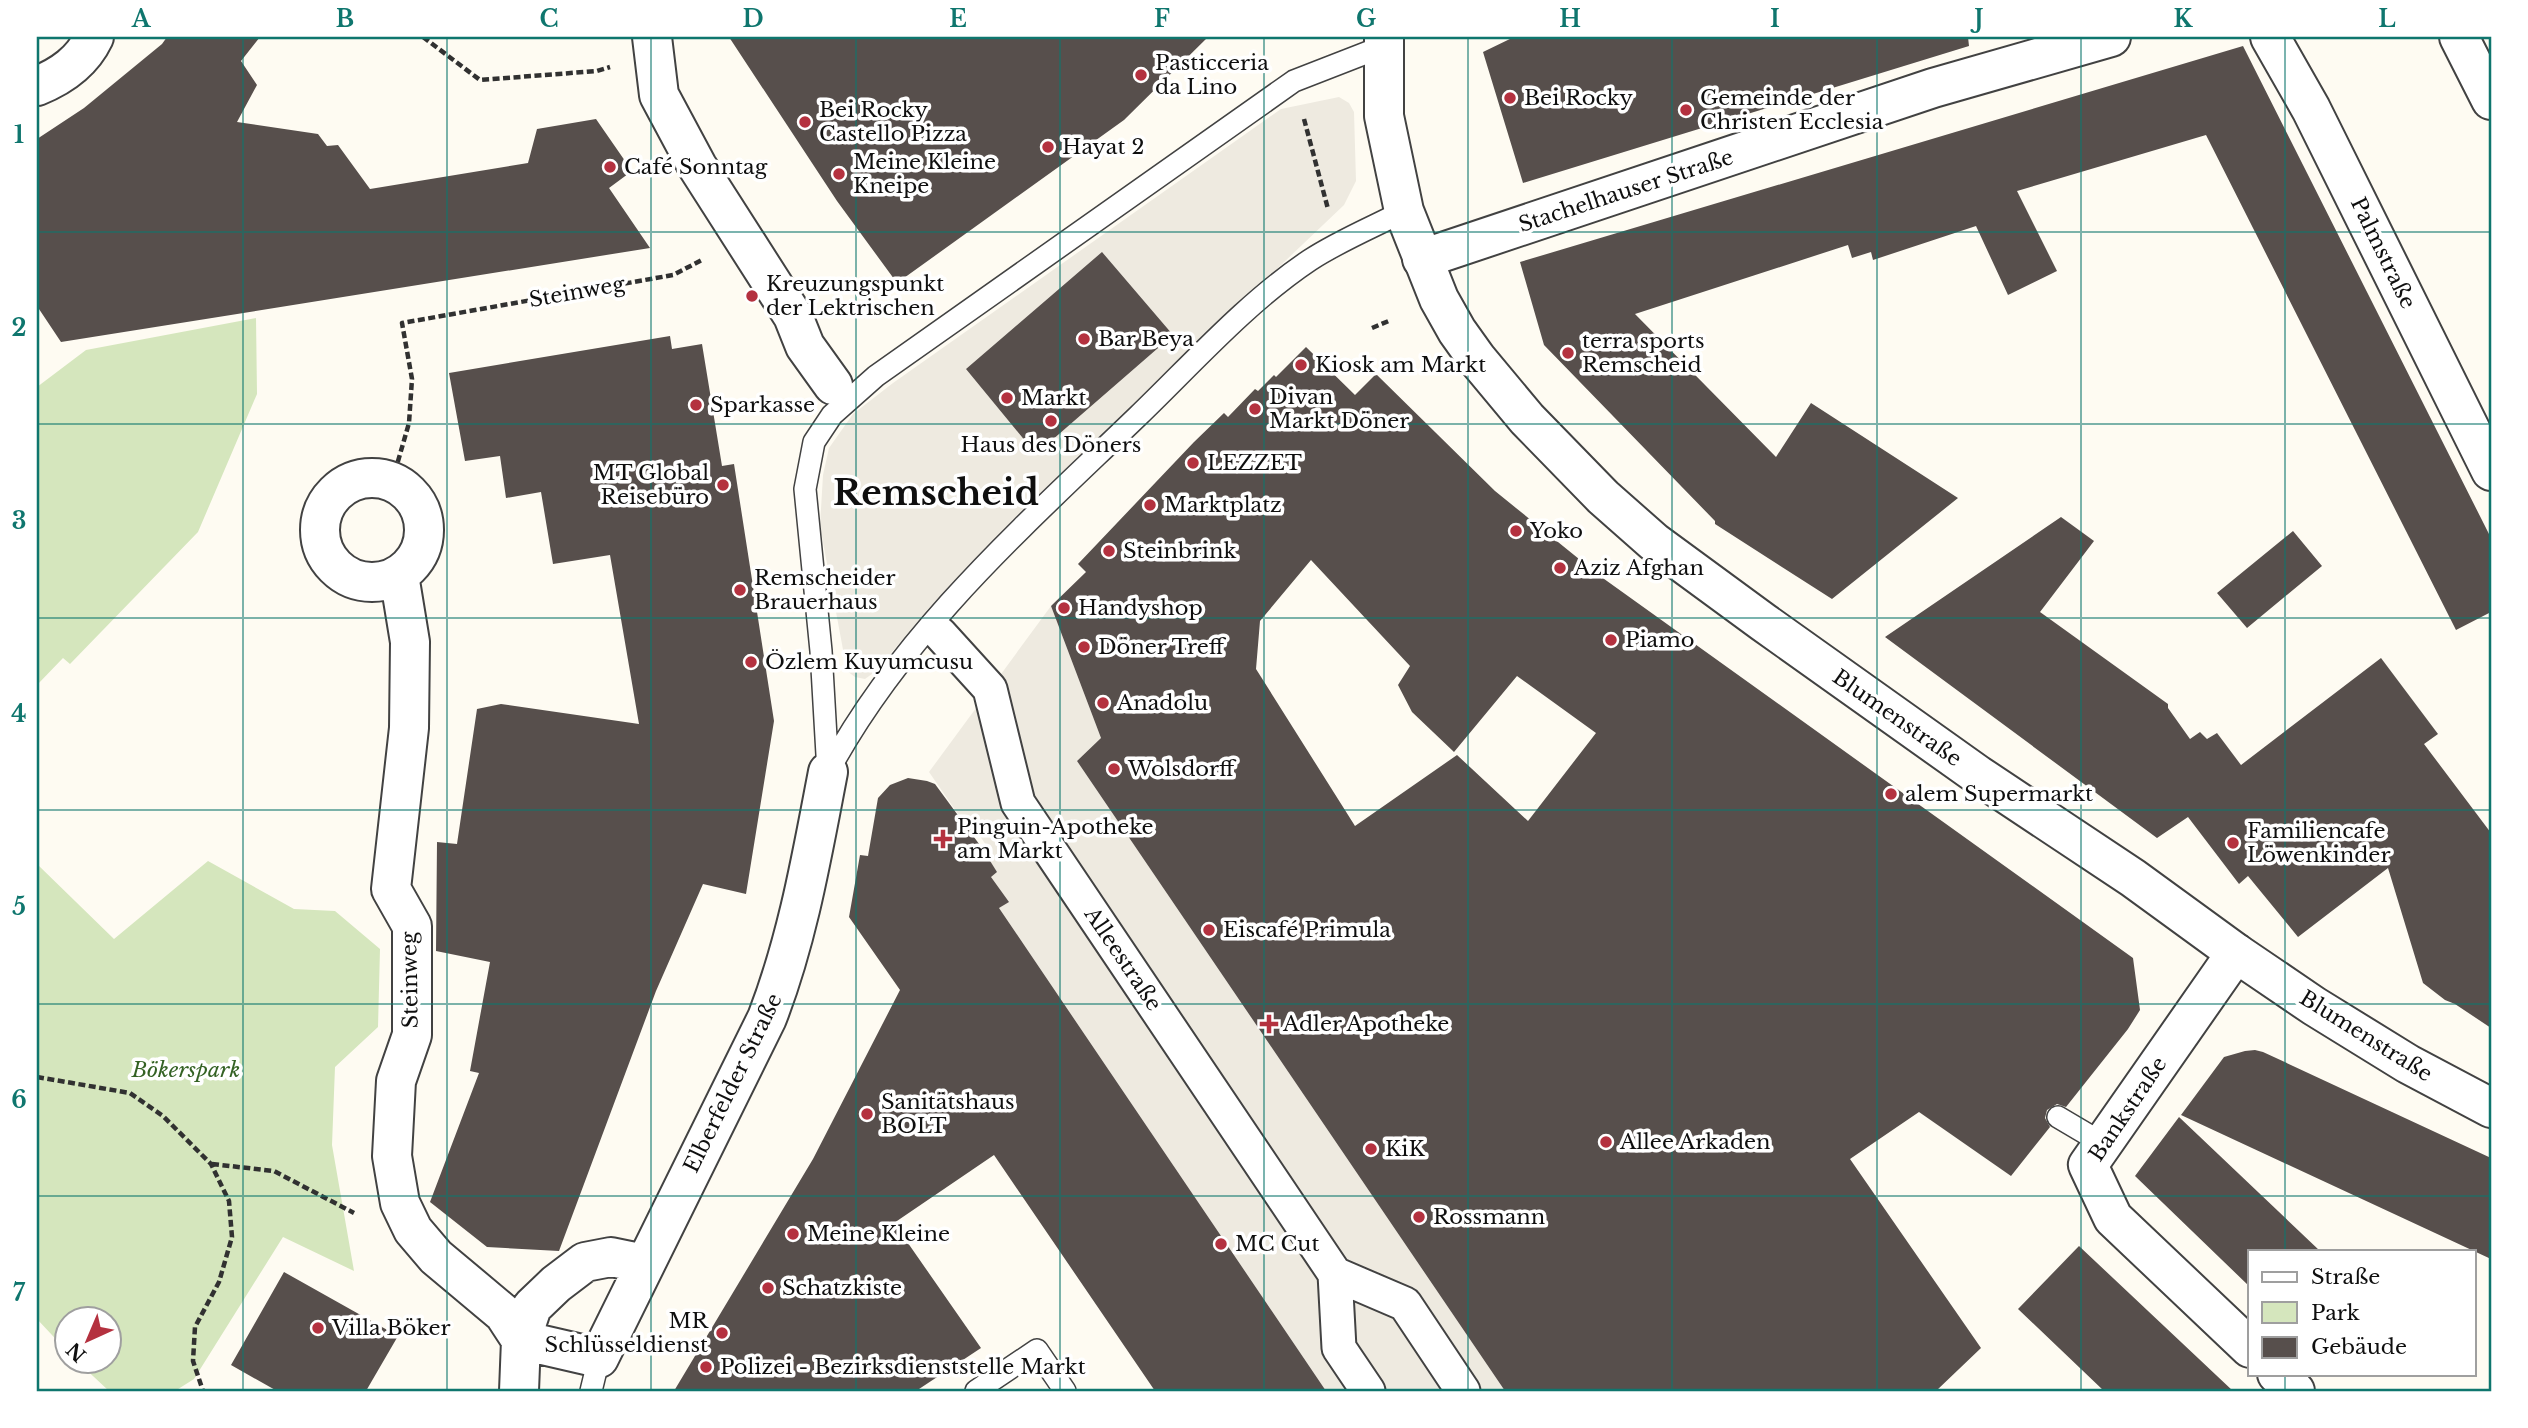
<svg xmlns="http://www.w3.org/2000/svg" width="2528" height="1428" font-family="'Libre Baskerville',serif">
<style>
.green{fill:#d5e6bd}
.plaza{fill:#eeeae0}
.building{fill:#574f4c;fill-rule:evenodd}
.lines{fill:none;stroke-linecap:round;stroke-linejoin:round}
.service-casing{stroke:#424242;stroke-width:24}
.pedestrian-casing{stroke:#424242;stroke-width:37}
.minor-casing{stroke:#424242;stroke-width:42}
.tertiary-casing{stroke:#424242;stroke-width:42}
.path{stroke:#313131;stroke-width:4.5;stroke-dasharray:7 3.5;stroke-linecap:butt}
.service{stroke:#fff;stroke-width:21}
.pedestrian{stroke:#fff;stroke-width:33}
.minor{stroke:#fff;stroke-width:38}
.tertiary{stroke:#fff;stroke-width:38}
.grid{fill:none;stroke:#0f766e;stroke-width:2;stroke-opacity:0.55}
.poi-dot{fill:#b4313f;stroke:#fff;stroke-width:2.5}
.labels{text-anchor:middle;stroke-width:7;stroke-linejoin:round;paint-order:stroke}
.poi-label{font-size:21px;fill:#0f0f0f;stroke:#fff;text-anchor:start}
.street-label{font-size:21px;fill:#0f0f0f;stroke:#fff}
.park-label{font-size:21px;font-style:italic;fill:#346224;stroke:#fff}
.town-label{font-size:35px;font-weight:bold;fill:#0f0f0f;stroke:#fff}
.neatline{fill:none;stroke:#0f766e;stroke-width:2.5}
.grid-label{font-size:23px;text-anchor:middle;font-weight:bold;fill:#0f766e}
</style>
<rect width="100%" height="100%" fill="#fefbf2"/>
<path class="green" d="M 256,318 L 257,394 L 198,532 L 70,664 L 63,658 L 37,685 L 37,387 L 86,350 Z
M 208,861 L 294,909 L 335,911 L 380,949 L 378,1027 L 335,1067 L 332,1145 L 354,1271 L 283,1237 L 194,1379 L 175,1391 L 109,1391 L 78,1362 L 108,1362 L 108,1320 L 66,1320 L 66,1350 L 37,1319 L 37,864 L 114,939 Z"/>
<path class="plaza" d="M 1339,97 L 1349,103 L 1354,112 L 1356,181 L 1344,205 L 1013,520 L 928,609 L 876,671 L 865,679 L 855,677 L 847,671 L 820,526 L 823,475 L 829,448 L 853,414 L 893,383 L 1281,109 Z
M 1051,606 L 1101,738 L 1077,761 L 1505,1391 L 1326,1391 L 999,908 L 1008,902 L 991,877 L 997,872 L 981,849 L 986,845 L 976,830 L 971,833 L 929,772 Z"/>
<path class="building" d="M 167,37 L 260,37 L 241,61 L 257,85 L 237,122 L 318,134 L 327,146 L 338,145 L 370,189 L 528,163 L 537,129 L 596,119 L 632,171 L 609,188 L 650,248 L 61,342 L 37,306 L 37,139 L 84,108 L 162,44 Z
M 729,37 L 1208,37 L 1124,120 L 897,283 L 837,201 Z
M 1514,37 L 1968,37 L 1969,46 L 1523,183 L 1483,52 Z
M 2243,46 L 2491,538 L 2491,612 L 2456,630 L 2206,135 L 2017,191 L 2057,271 L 2008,295 L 1976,226 L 1873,260 L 1871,252 L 1852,258 L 1848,245 L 1635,314 L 1776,457 L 1811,403 L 1958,498 L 1832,599 L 1715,524 L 1715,521 L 1544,345 L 1520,262 Z
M 1102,252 L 1173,335 L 1036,454 L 966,369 Z
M 670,336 L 672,349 L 702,344 L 722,466 L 734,464 L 774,721 L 746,894 L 703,884 L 656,991 L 559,1251 L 487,1247 L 430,1202 L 479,1073 L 470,1071 L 490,962 L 436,951 L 437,842 L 457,844 L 477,709 L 501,704 L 639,724 L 610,555 L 553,564 L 541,492 L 506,498 L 500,456 L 465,461 L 449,373 Z
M 1306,347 L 1355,395 L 1376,374 L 1495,491 L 1600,576 L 2133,958 L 2140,1010 L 2128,1029 L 2066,1107 L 2057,1104 L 2047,1110 L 2045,1118 L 2050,1127 L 2011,1176 L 1919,1112 L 1850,1159 L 1981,1348 L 1936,1391 L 1505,1391 L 1077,761 L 1101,738 L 1051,606 L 1086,572 L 1078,564 L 1194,442 L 1224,413 L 1228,417 L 1255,389 L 1258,391 L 1274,375 L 1276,377 ZM 1311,560 L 1410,666 L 1398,685 L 1412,712 L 1454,752 L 1517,676 L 1596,733 L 1528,821 L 1457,755 L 1355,826 L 1256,669 L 1260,621 Z
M 2061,517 L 2094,541 L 2040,612 L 2168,704 L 2168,708 L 2190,739 L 2200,732 L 2207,739 L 2217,733 L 2241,765 L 2381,658 L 2438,734 L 2424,744 L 2491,833 L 2491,1028 L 2455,1004 L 2445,1000 L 2423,983 L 2388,868 L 2298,937 L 2248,876 L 2239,884 L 2188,817 L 2157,838 L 1885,637 Z
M 2293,531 L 2322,566 L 2247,628 L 2217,593 Z
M 908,778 L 927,781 L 935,784 L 982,848 L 997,872 L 991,877 L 1009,902 L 999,908 L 1326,1391 L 1155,1391 L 994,1155 L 894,1223 L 981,1348 L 916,1391 L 674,1391 L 813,1159 L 900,990 L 849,917 L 860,855 L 868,856 L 878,798 L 890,785 Z
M 2255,1050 L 2263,1052 L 2491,1158 L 2491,1259 L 2181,1115 L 2224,1057 L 2245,1051 Z
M 2179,1117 L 2320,1251 L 2250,1251 L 2250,1287 L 2135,1176 Z
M 2079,1246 L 2233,1391 L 2104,1391 L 2018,1309 Z
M 284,1272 L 398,1336 L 366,1391 L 277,1391 L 231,1365 Z"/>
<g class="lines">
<defs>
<path id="service" d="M 829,770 C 904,631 1025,525 1138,416 C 1192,364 1247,302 1310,260 C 1339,241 1373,227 1404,211
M 828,772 L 821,651 L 805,489 L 814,442 L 832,415 L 876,376 L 1294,81 L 1384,46
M 2058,1117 L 2102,1143
M 591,1391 L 599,1358
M 976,1391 L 1037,1350 L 1065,1391"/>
<path id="pedestrian" d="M 940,634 L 990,689 L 1018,803 L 1335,1274 L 1405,1304 L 1463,1391
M 1335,1274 L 1339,1348 L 1368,1391"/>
<path id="minor" d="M 652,37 L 659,95 L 697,166 L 793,316 L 805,346 L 833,385
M 2270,37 L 2311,109 L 2491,471
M 2459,37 L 2491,100
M 37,86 C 62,76 82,62 94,37
M 1422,259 L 1933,88 L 2111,37
M320 530a52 52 0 1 1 104 0a52 52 0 1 1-104 0Z
M 399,575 L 410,642 L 409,728 L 391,889 L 412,926 L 412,1035 L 396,1081 L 392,1156 L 400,1203 L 413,1230 L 436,1257 L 504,1314 L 521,1340
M 2236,953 L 2088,1165 L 2113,1218 L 2250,1348
M 521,1340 L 599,1358 L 767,1018 C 798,938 812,855 828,772
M 2277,1374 L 2295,1391
M 519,1391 L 521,1340 L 532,1307 L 556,1284 L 585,1262 L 611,1257 L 645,1264"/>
<path id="tertiary" d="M 1384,37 L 1384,116 L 1404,211 L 1439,299 L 1457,331 L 1477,359 L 1527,419 L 1603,497 L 1654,542 L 1763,622 L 1978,775 L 2133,878 L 2236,953 L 2314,1006 L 2408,1064 L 2491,1108"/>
</defs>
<use href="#service" class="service-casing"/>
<use href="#pedestrian" class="pedestrian-casing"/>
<use href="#minor" class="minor-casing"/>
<use href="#tertiary" class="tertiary-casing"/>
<path class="path" d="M 423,37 L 480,80 L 597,71 L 610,67
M 1304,119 L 1328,209
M 1372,328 L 1391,320
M 392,482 L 409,423 L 412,379 L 402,323 L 673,275 L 702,260
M 37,1077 L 130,1093 L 163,1116 L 211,1164 L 229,1201 L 232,1237 L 219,1282 L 195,1327 L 193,1361 L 203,1391
M 212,1164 L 274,1171 L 354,1213"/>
<use href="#service" class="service"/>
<use href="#pedestrian" class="pedestrian"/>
<use href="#minor" class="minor"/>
<use href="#tertiary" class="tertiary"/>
</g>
<path class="grid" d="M 243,37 L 243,1391M 447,37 L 447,1391M 651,37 L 651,1391M 856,37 L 856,1391M 1060,37 L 1060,1391M 1264,37 L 1264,1391M 1468,37 L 1468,1391M 1672,37 L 1672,1391M 1877,37 L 1877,1391M 2081,37 L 2081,1391M 2285,37 L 2285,1251M 37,232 L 2491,232M 37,424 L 2491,424M 37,618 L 2491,618M 37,810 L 2491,810M 37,1004 L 2491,1004M 37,1196 L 2491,1196M 2285,1374 L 2285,1391"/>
<g class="poi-dot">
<circle cx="1141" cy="75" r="7"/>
<circle cx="1510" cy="98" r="7"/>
<circle cx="1686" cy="110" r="7"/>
<circle cx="805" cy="122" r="7"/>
<circle cx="1048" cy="147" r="7"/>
<circle cx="610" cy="167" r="7"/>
<circle cx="839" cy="174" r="7"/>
<circle cx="752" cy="296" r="7"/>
<circle cx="1084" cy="339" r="7"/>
<circle cx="1568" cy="353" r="7"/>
<circle cx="1301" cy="365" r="7"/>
<circle cx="1007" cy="398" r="7"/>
<circle cx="696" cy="405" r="7"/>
<circle cx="1255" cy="409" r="7"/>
<circle cx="1051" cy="421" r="7"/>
<circle cx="1193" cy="463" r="7"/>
<circle cx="723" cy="485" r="7"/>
<circle cx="1150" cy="505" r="7"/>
<circle cx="1516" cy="531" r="7"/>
<circle cx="1109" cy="551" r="7"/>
<circle cx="1560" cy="568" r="7"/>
<circle cx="740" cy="590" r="7"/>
<circle cx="1064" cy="608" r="7"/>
<circle cx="1611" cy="640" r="7"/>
<circle cx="1084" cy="647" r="7"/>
<circle cx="751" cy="662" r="7"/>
<circle cx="1103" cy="703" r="7"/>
<circle cx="1114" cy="769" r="7"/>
<circle cx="1891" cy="794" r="7"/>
<path d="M939.5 828.5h7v7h7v7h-7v7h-7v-7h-7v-7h7z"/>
<circle cx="2233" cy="843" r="7"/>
<circle cx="1209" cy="930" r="7"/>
<path d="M1265.5 1013.5h7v7h7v7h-7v7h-7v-7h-7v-7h7z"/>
<circle cx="867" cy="1114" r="7"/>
<circle cx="1606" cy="1142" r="7"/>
<circle cx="1371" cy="1149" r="7"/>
<circle cx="1419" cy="1217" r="7"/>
<circle cx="793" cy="1234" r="7"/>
<circle cx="1221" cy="1244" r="7"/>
<circle cx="768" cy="1288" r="7"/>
<circle cx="318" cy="1328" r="7"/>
<circle cx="722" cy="1333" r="7"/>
<circle cx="706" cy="1367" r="7"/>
</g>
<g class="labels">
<g class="poi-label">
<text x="1155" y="70">Pasticceria<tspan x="1155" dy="24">da Lino</tspan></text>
<text x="1524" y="105">Bei Rocky</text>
<text x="1700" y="105">Gemeinde der<tspan x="1700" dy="24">Christen Ecclesia</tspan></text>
<text x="819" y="117">Bei Rocky<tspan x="819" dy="24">Castello Pizza</tspan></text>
<text x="1062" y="154">Hayat 2</text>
<text x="853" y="169">Meine Kleine<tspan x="853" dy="24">Kneipe</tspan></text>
<text x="624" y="174">Café Sonntag</text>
<text x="766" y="291">Kreuzungspunkt<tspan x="766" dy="24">der Lektrischen</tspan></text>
<text x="1098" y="346">Bar Beya</text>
<text x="1582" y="348">terra sports<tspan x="1582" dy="24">Remscheid</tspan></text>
<text x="1315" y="372">Kiosk am Markt</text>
<text x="1269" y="404">Divan<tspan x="1269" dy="24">Markt Döner</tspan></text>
<text x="1021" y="405">Markt</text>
<text x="710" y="412">Sparkasse</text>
<text x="1051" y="452" text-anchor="middle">Haus des Döners</text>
<text x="1207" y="470">LEZZET</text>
<text x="709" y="480" text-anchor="end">MT Global<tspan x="709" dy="24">Reisebüro</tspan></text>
<text x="1164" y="512">Marktplatz</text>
<text x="1530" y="538">Yoko</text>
<text x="1123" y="558">Steinbrink</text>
<text x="1574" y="575">Aziz Afghan</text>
<text x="754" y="585">Remscheider<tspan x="754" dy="24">Brauerhaus</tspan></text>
<text x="1078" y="615">Handyshop</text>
<text x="1625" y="647">Piamo</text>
<text x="1098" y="654">Döner Treff</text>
<text x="765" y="669">Özlem Kuyumcusu</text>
<text x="1117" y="710">Anadolu</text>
<text x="1128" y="776">Wolsdorff</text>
<text x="1905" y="801">alem Supermarkt</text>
<text x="957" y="834">Pinguin-Apotheke<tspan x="957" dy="24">am Markt</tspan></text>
<text x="2247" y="838">Familiencafe<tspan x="2247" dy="24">Löwenkinder</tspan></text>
<text x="1223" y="937">Eiscafé Primula</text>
<text x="1283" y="1031">Adler Apotheke</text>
<text x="881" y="1109">Sanitätshaus<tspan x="881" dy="24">BOLT</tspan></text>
<text x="1620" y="1149">Allee Arkaden</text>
<text x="1385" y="1156">KiK</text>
<text x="1433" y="1224">Rossmann</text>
<text x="807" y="1241">Meine Kleine</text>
<text x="1235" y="1251">MC Cut</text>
<text x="782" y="1295">Schatzkiste</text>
<text x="708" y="1328" text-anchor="end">MR<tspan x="708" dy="24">Schlüsseldienst</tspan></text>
<text x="332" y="1335">Villa Böker</text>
<text x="720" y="1374">Polizei - Bezirksdienststelle Markt</text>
</g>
<g class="street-label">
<text transform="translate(1626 191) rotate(-18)" y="7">Stachelhauser Straße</text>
<text transform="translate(2383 253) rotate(64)" y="7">Palmstraße</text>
<text transform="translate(577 292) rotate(-10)" y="7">Steinweg</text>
<text transform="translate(1897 718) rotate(35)" y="7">Blumenstraße</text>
<text transform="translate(1123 959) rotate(56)" y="7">Alleestraße</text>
<text transform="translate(410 980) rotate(-91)" y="7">Steinweg</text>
<text transform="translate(2366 1036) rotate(32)" y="7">Blumenstraße</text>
<text transform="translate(733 1083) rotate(-64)" y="7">Elberfelder Straße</text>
<text transform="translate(2128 1109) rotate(-56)" y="7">Bankstraße</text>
</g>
<g class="park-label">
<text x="186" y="1077">Bökerspark</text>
</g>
<g class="town-label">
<text x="936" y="505">Remscheid</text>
</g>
</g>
<rect width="2528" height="1428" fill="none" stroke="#ffffff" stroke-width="77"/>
<rect x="2248" y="1250" width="228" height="126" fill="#ffffff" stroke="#9f9f9f" stroke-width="2"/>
<rect x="2262" y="1272" width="35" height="10" fill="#ffffff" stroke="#9f9f9f" stroke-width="2"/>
<text x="2311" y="1284" font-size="21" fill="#0f0f0f">Straße</text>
<rect x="2262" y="1302" width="35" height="21" fill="#d5e6bd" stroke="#9f9f9f" stroke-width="2"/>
<text x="2311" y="1320" font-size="21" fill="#0f0f0f">Park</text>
<rect x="2262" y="1337" width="35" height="21" fill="#574f4c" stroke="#9f9f9f" stroke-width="2"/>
<text x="2311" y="1354" font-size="21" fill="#0f0f0f">Gebäude</text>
<g transform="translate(88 1340) rotate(224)"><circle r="33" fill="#ffffff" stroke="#9f9f9f" stroke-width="2"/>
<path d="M0-5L12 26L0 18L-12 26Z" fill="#b4313f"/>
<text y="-10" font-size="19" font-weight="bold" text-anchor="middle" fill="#0f0f0f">N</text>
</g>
<rect x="38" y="38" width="2452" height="1352" class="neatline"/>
<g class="grid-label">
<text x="141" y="27">A</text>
<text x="345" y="27">B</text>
<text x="549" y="27">C</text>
<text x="753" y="27">D</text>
<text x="958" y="27">E</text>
<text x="1162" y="27">F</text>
<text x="1366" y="27">G</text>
<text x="1570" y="27">H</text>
<text x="1775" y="27">I</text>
<text x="1979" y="27">J</text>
<text x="2183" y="27">K</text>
<text x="2387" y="27">L</text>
<text x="19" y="143">1</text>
<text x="19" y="336">2</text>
<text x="19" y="529">3</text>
<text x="19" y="722">4</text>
<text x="19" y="915">5</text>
<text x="19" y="1108">6</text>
<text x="19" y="1301">7</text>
</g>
</svg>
